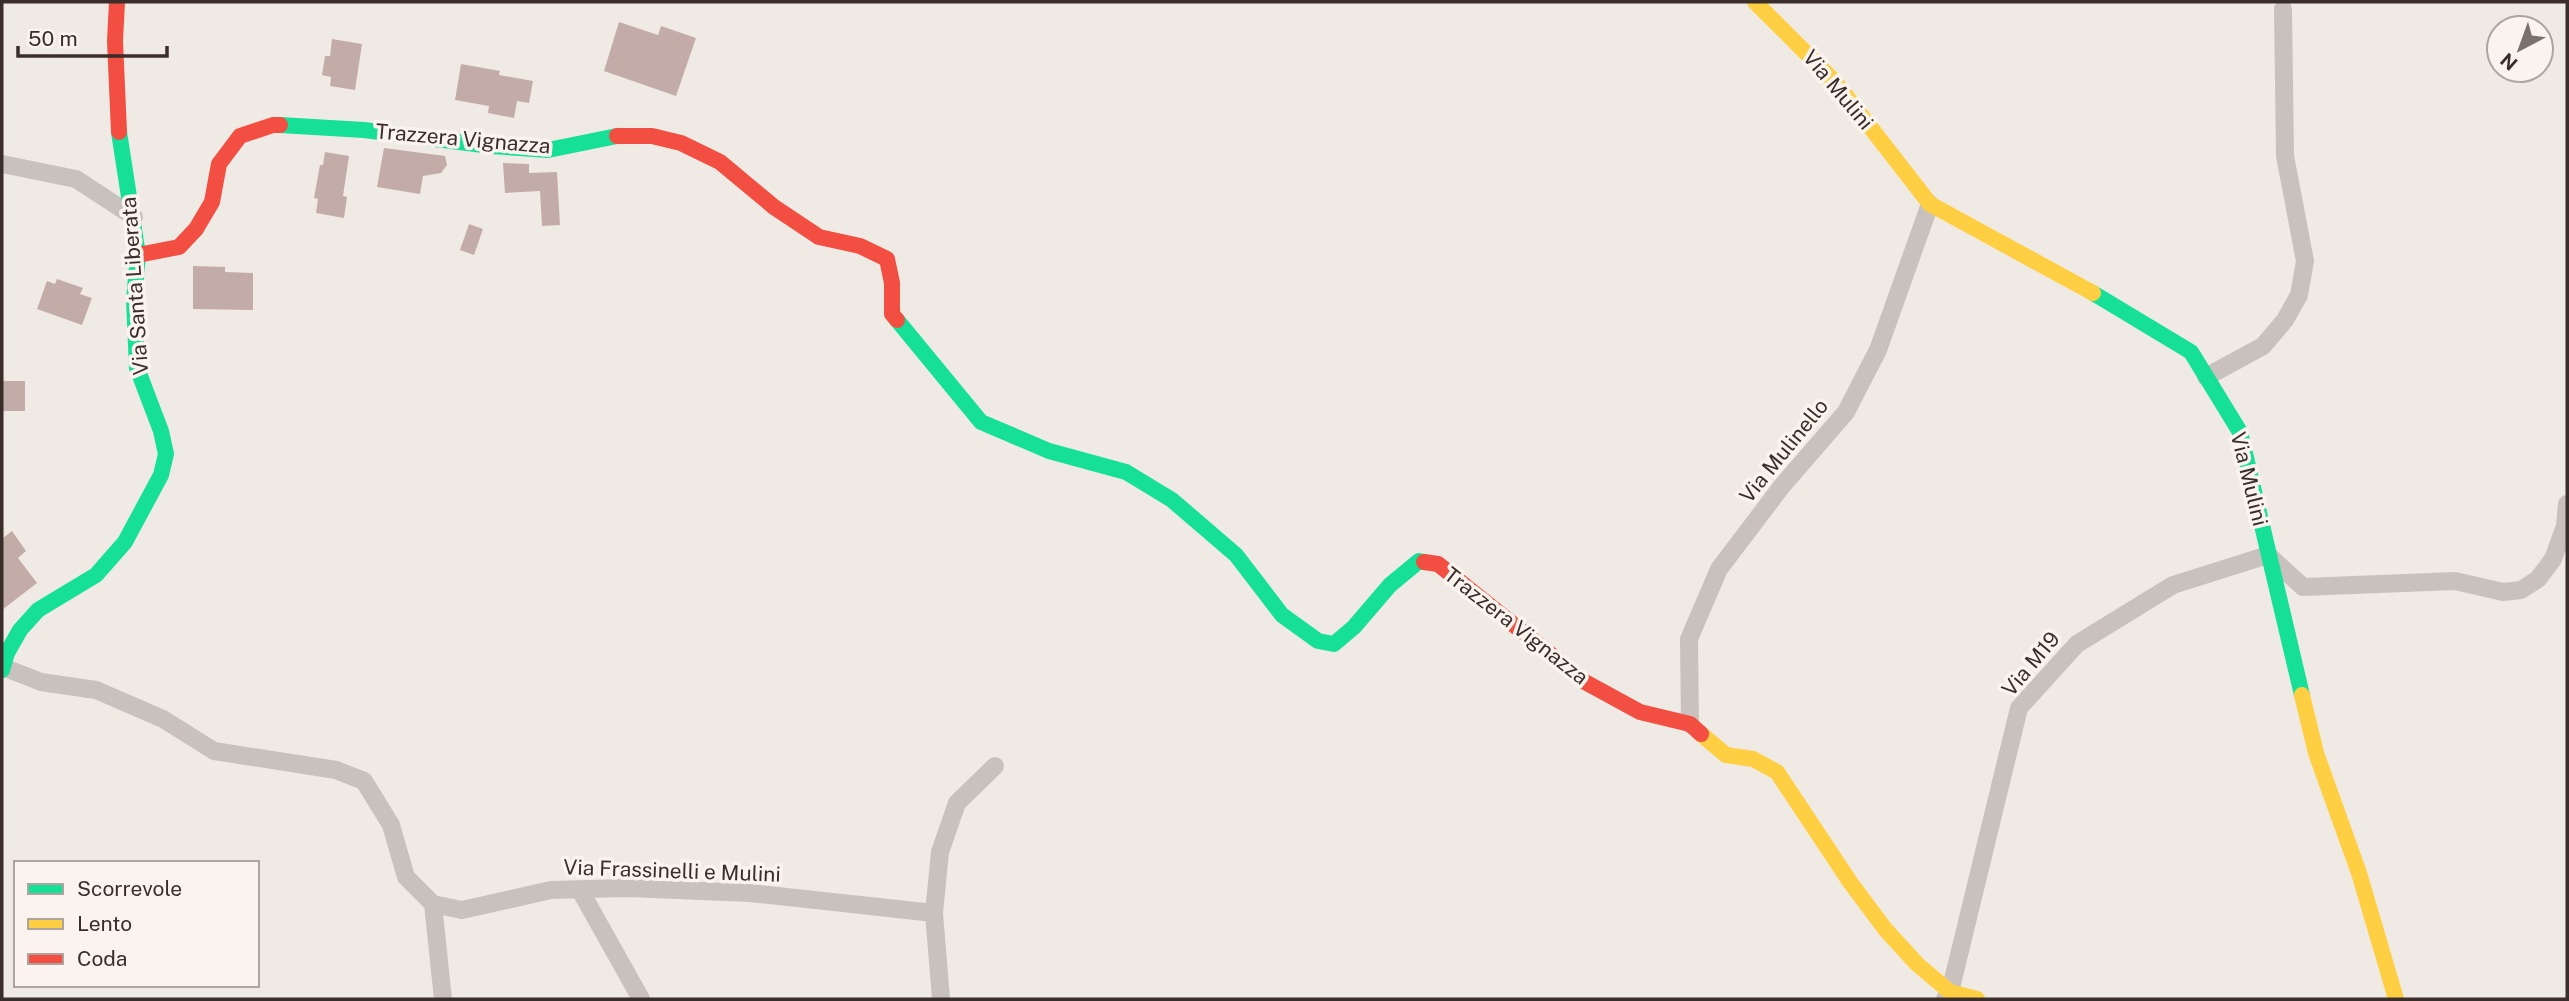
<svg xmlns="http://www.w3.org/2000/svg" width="2569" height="1001" font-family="'Public Sans',sans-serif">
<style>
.building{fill:#c3aca7}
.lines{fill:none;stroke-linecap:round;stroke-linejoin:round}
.street{stroke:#c9c1bd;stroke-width:18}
.fast{stroke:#16e098;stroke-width:16}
.slow{stroke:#ffcf43;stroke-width:16}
.jam{stroke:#f24e42;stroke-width:16}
.labels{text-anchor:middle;stroke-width:7;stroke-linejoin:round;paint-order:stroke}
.street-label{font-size:21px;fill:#3a2e2b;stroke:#fbf3ed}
</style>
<rect width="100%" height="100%" fill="#f0eae5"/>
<path class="building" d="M 619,22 L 658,35 L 661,26 L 696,38 L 676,96 L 604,71 Z
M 332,39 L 362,44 L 355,90 L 330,86 L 331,77 L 322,75 L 325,56 L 330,56 Z
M 461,64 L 500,71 L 499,75 L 533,81 L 529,103 L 517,101 L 514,118 L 488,113 L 489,106 L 455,100 Z
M 384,148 L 445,156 L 447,165 L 441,173 L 423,176 L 420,194 L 377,187 Z
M 325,152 L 349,156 L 343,196 L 347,197 L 344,218 L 316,213 L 318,199 L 314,198 L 320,165 L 323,165 Z
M 503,163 L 529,164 L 529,173 L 557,172 L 560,225 L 542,226 L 540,191 L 505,193 Z
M 469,224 L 483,229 L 474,255 L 460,250 Z
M 193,266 L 225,267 L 225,272 L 253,273 L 253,310 L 193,309 Z
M 57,279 L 83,288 L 80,294 L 92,298 L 82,325 L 37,309 L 47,281 L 55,284 Z
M 2,381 L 25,381 L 25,411 L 2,411 Z
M 12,531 L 26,551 L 18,558 L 37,583 L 2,610 L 2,537 L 3,538 Z"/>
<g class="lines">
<path class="street" d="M 2,164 L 76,179 L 134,217
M 2206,377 L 2263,346 L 2285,320 L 2299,295 L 2305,261 L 2285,156 L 2283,9
M 3,667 L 41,682 L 96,690 L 163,719 L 214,751 L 336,770 L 364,781 L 391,825 L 406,877 L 433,904 L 462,910 L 551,890 L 627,888 L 750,893 L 934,913 L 941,999
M 1690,724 L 1689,639 L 1719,569 L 1782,486 L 1846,412 L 1878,350 L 1930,204
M 580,890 L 641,999
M 433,904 L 443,999
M 934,913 L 940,852 L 957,803 L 995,766
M 1945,999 L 1950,992 L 2019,708 L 2077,644 L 2173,585 L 2268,555 L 2303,587 L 2455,581 L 2503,592 L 2521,590 L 2538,579 L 2553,559 L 2565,526 L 2567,504"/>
<path class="fast" d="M 280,125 L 364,130 L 491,146 L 548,150 L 617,136
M 2093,293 L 2191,352 L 2240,432 L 2302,695
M 897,320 L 981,422 L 1049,451 L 1126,472 L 1172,500 L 1236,555 L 1282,615 L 1318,641 L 1334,644 L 1354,627 L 1390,585 L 1419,561 L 1424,562
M 2,670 L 7,653 L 20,630 L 38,610 L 96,575 L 125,542 L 161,475 L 166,454 L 161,431 L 137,368 L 134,300 L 138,255 L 119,132"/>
<path class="slow" d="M 1755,2 L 1836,83 L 1930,204 L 2093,293
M 2302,695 L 2316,753 L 2359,873 L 2396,999
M 1701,734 L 1726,755 L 1753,759 L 1777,772 L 1850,882 L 1885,929 L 1917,964 L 1950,992 L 1977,999"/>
<path class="jam" d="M 117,2 L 115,41 L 119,132
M 617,136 L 652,136 L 681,143 L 720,162 L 774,207 L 819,237 L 860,246 L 887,259 L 892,283 L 892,314 L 897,320
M 138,255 L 179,247 L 196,229 L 212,202 L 219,164 L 240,136 L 273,125 L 280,125
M 1424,562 L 1438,564 L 1585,682 L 1640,712 L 1690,724 L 1701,734"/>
</g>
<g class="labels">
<g class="street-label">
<text transform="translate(1838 90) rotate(50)" y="7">Via Mulini</text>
<text transform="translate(463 139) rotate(5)" y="7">Trazzera Vignazza</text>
<text transform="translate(135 286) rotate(-94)" y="7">Via Santa Liberata</text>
<text transform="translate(1784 451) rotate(-51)" y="7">Via Mulinello</text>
<text transform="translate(2249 479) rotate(76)" y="7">Via Mulini</text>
<text transform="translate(1516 626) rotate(38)" y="7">Trazzera Vignazza</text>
<text transform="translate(2031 664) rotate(-50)" y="7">Via M19</text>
<text transform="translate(672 871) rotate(2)" y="7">Via Frassinelli e Mulini</text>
</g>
</g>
<rect width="2569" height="1001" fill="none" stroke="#3a2e2b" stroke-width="7"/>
<rect x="14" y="861" width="245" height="126" fill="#fbf3ed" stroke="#aea49f" stroke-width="2"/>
<rect x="28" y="884" width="35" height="10" fill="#16e098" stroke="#aea49f" stroke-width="2"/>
<text x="77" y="896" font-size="21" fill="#3a2e2b">Scorrevole</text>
<rect x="28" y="919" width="35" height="10" fill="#ffcf43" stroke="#aea49f" stroke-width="2"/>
<text x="77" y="931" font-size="21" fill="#3a2e2b">Lento</text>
<rect x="28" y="954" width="35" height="10" fill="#f24e42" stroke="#aea49f" stroke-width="2"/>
<text x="77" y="966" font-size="21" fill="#3a2e2b">Coda</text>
<g transform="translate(2520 49) rotate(221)"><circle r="33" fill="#fbf3ed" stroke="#aea49f" stroke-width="2"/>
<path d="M0-5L12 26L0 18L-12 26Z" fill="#7a706c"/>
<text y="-10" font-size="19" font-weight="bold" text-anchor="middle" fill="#3a2e2b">N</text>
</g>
<path d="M18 46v10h149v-10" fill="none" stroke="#3a2e2b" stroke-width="3.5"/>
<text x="28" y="46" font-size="21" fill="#3a2e2b" stroke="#fbf3ed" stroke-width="5" paint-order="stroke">50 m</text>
</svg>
